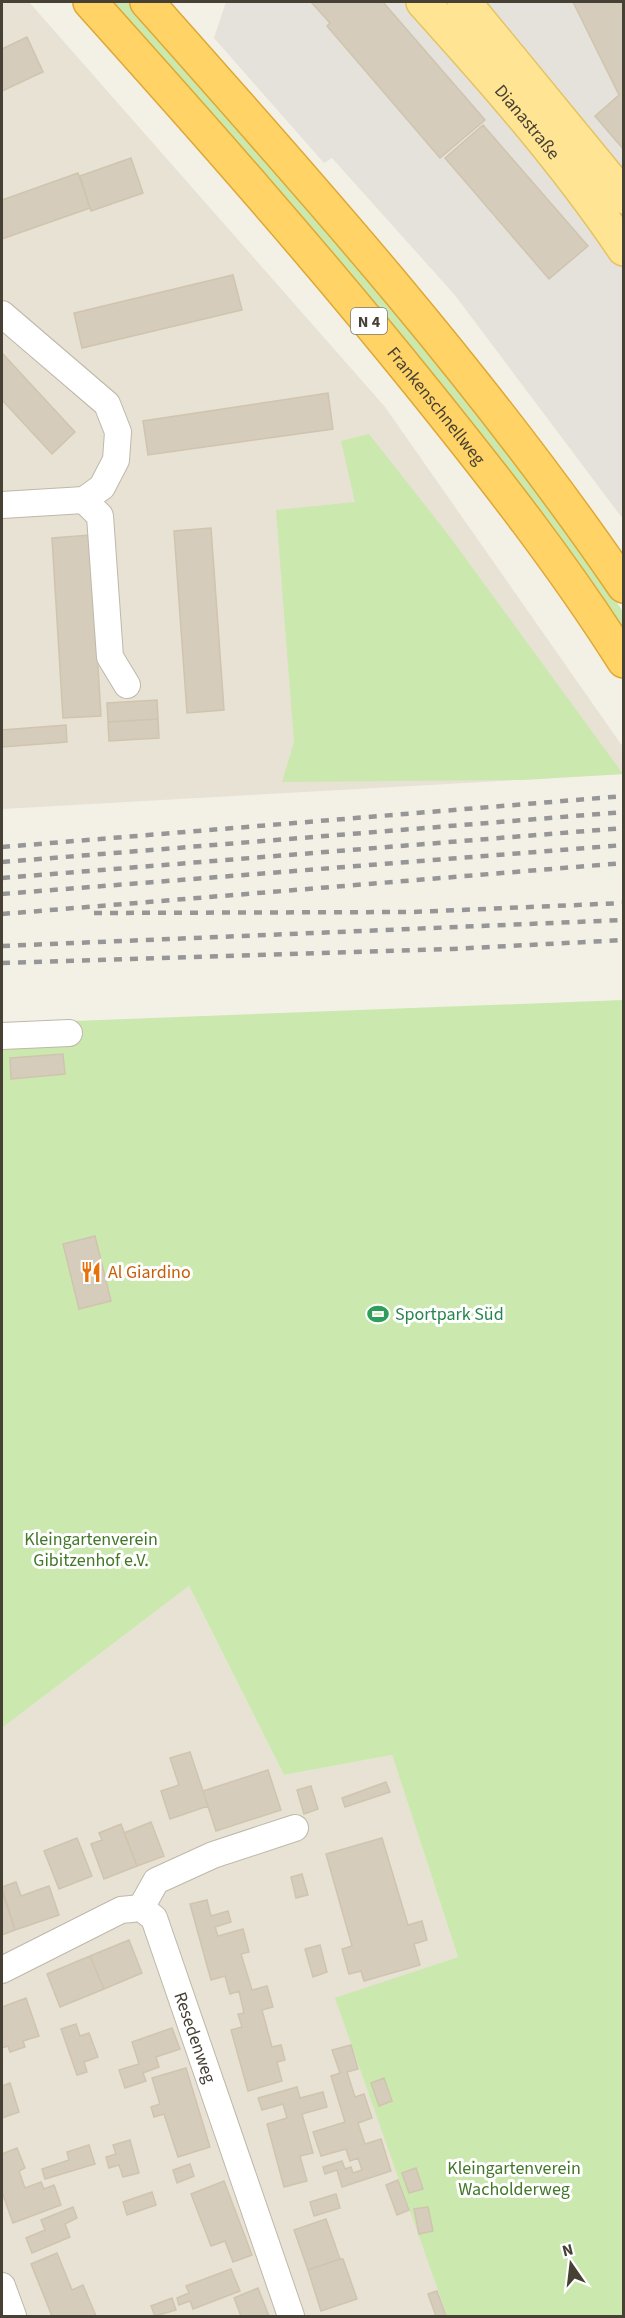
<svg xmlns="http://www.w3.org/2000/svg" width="625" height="2318" font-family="'Source Sans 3',sans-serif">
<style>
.residential{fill:#e7e2d4}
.industrial{fill:#e5e1db}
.green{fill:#cbe8ae}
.building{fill:#d5ccbb;stroke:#d0c4af;stroke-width:1.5}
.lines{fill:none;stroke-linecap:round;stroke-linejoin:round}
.minor-casing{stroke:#bfb8a9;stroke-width:28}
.major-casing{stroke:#e4c363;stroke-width:36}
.highway-casing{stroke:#dea835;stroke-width:36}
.minor{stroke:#fff;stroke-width:26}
.major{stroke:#ffe593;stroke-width:33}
.highway{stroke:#ffd366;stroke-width:33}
.rail{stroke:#969696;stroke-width:4.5;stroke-dasharray:8 8;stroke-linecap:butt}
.labels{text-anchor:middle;stroke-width:6;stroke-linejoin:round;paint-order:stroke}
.shield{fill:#fff;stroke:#7e7972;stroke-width:1.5}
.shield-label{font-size:16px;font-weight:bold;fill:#464035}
.street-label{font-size:18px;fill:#464035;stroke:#fff}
.food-label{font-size:18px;fill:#c56008;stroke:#fff;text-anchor:start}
.leisure-label{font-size:18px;fill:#27864d;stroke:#fff;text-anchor:start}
.park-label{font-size:18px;fill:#437828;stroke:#fff}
</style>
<rect width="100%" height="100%" fill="#f3f0e6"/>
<path class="residential" d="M 2,2 L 29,2 L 385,407 L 623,747 L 624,774 L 2,809 Z
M 189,1586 L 284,1775 L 392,1755 L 458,1957 L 336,1999 L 447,2316 L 2,2316 L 2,1728 Z"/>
<path class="industrial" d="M 226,2 L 623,2 L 623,519 L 454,294 L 332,158 L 324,163 L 214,38 Z"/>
<path class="green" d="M 107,2 L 130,2 L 368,276 L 562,520 L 623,612 L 623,636 Z
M 369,434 L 450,537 L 623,774 L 522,780 L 282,782 L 294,742 L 276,510 L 355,502 L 341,441 Z
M 623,1000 L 623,2316 L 447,2316 L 335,1998 L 458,1957 L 392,1755 L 284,1775 L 189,1586 L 2,1728 L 2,1050 L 77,1043 L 74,1021 Z"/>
<path class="building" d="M 311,2 L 383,2 L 485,120 L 440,158 L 327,26 L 330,23 Z
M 573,2 L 624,2 L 624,150 L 595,116 L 619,95 Z
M 27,37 L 43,72 L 2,91 L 2,49 Z
M 483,125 L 588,246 L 549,279 L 445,158 Z
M 131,158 L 143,193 L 91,211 L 80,176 Z
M 78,173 L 90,208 L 2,239 L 2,200 Z
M 233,275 L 242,310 L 82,348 L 74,313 Z
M 2,353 L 75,432 L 52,454 L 2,400 Z
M 328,393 L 333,429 L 148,455 L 143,421 Z
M 211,528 L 224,710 L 187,713 L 174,531 Z
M 90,535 L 101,716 L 63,718 L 52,538 Z
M 157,700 L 158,719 L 108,722 L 107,703 Z
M 158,719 L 159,738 L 109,741 L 108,722 Z
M 66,725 L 67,742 L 2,747 L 2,730 Z
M 63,1054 L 65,1074 L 11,1079 L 10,1058 Z
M 95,1236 L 111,1301 L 79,1309 L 63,1244 Z
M 190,1752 L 208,1806 L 170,1819 L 161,1791 L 179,1785 L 170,1758 Z
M 268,1770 L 281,1810 L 216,1831 L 203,1791 Z
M 386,1782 L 390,1792 L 345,1807 L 342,1798 Z
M 311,1786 L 318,1809 L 304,1814 L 297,1790 Z
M 151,1822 L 164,1856 L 137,1866 L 124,1833 Z
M 121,1824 L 137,1866 L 104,1879 L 91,1844 L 102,1840 L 99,1833 Z
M 77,1838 L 92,1876 L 59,1889 L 44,1851 Z
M 382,1838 L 408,1925 L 422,1921 L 427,1940 L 414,1944 L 420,1965 L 364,1981 L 361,1971 L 349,1974 L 342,1949 L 352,1946 L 326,1854 Z
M 302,1874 L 308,1895 L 296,1898 L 291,1877 Z
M 16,1882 L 21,1896 L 49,1886 L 59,1915 L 15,1930 L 2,1887 Z
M 2,1892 L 15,1930 L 2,1935 Z
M 207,1900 L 211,1916 L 228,1911 L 231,1922 L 215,1927 L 218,1936 L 243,1929 L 249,1952 L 241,1954 L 252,1990 L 267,1986 L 273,2007 L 262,2010 L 272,2047 L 281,2045 L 285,2060 L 277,2062 L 282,2081 L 248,2091 L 231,2030 L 242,2027 L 238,2014 L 244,2013 L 239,1991 L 230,1994 L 225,1976 L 211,1980 L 190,1904 Z
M 129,1940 L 142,1973 L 104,1989 L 90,1956 Z
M 320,1945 L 327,1972 L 313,1977 L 305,1949 Z
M 90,1956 L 104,1989 L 60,2007 L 47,1974 Z
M 26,1998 L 39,2036 L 23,2041 L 25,2047 L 10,2052 L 8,2046 L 2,2048 L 2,2007 Z
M 76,2024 L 80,2036 L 89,2033 L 98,2057 L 84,2062 L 87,2072 L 77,2075 L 61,2029 Z
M 172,2028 L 180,2049 L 156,2057 L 159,2067 L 143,2073 L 146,2081 L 125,2088 L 119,2070 L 139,2064 L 132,2042 Z
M 351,2045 L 358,2069 L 347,2072 L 355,2097 L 364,2094 L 372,2118 L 358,2123 L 365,2144 L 381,2139 L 391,2171 L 342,2187 L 337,2170 L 325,2174 L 323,2167 L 342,2161 L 345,2169 L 351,2167 L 353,2173 L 362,2170 L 358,2158 L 350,2161 L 346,2149 L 321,2156 L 313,2132 L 345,2122 L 331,2076 L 340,2073 L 332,2050 Z
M 186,2068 L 210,2147 L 178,2157 L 164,2114 L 154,2117 L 151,2107 L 160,2104 L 152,2078 Z
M 384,2078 L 392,2101 L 379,2106 L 371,2083 Z
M 10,2083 L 19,2112 L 2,2118 L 2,2086 Z
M 297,2087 L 300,2098 L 323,2092 L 327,2107 L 302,2114 L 313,2153 L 300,2156 L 307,2181 L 284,2187 L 267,2124 L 287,2118 L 283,2104 L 262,2110 L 258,2098 Z
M 130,2140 L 139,2173 L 123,2177 L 119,2165 L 109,2168 L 106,2157 L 116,2154 L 113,2145 Z
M 89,2145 L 95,2164 L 45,2179 L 42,2169 L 69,2160 L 67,2152 Z
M 17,2148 L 25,2168 L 19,2171 L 25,2188 L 41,2182 L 44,2189 L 54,2185 L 61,2205 L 13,2223 L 2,2192 L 2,2154 Z
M 190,2164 L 194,2176 L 177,2183 L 173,2170 Z
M 416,2168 L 423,2189 L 409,2193 L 402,2173 Z
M 398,2180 L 409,2210 L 397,2215 L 386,2185 Z
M 224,2181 L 252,2255 L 233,2262 L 225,2241 L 211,2246 L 191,2194 Z
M 152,2192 L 156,2205 L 127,2215 L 123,2202 Z
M 336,2194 L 340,2208 L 314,2216 L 310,2202 Z
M 73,2207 L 77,2218 L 65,2224 L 70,2237 L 32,2253 L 26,2238 L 45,2230 L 41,2220 Z
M 428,2207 L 433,2231 L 419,2234 L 414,2209 Z
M 326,2219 L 340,2259 L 308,2270 L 294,2230 Z
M 57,2253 L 72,2290 L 83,2285 L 96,2316 L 52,2316 L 31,2264 Z
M 340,2259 L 343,2259 L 357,2299 L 321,2311 L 308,2270 Z
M 231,2269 L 240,2291 L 193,2309 L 190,2301 L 179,2305 L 177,2298 L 189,2293 L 186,2286 Z
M 258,2288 L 269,2316 L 241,2316 L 234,2298 Z
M 437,2291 L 446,2316 L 436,2316 L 428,2294 Z
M 172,2298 L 176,2310 L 155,2316 L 151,2306 Z"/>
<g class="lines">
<defs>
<g id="minor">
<path d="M 2,314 L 107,404 L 118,432 L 116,460 L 102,487 L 84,500"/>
<path d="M 84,500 L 100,516 L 110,657 L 127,685"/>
<path d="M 2,505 L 84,500"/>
<path d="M 2,1036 L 69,1033"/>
<path d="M 141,1908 L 156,1881 L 213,1855 L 295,1828"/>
<path id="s1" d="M 2,1970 L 121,1910 L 141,1908 L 154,1918 L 291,2316"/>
<path d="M 2,2286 L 13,2316"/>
</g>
<g id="major">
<path id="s2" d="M 423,2 C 494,81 564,160 624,249"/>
<path d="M 464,2 L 624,197"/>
</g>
<g id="highway">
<path id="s3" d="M 90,2 C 204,129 317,257 424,390 C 494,477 564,566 624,661"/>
<path d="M 147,2 C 314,190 482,378 624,586"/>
</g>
</defs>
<use href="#minor" class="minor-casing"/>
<use href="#major" class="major-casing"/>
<use href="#highway" class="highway-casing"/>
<use href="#minor" class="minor"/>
<use href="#major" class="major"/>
<use href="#highway" class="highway"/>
<path class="rail" d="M 2,847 L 624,796
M 2,862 L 624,812
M 2,878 L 624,828
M 2,894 L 624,845
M 94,913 L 413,912 L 624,903
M 2,914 L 624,863
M 2,946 L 624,920
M 2,963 L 452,949 L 624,940"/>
</g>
<defs>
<symbol id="restaurant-bare" viewBox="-9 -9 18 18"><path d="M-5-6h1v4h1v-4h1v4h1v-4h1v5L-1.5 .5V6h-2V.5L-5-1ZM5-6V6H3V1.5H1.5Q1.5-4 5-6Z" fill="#e8710a" stroke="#fff" stroke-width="2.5" paint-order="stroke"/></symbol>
<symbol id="stadium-bare" viewBox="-9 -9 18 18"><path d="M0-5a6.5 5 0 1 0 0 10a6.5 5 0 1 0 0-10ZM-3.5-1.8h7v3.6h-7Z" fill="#2e9e5b" stroke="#fff" stroke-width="2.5" paint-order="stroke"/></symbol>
</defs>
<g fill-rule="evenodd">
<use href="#restaurant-bare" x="76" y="1257" width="30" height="30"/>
<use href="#stadium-bare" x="363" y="1299" width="30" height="30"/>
</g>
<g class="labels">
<rect class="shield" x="351" y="308" width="36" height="26" rx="4.5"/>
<g class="shield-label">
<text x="369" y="327">N 4</text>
</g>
<g class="street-label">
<text dy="6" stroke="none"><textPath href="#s2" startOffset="159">Dianastraße</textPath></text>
<text dy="6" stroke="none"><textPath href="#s3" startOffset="532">Frankenschnellweg</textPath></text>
<text dy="6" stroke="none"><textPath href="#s1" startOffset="296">Resedenweg</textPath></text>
</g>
<g class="food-label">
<text x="108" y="1278">Al Giardino</text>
</g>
<g class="leisure-label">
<text x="395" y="1320">Sportpark Süd</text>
</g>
<g class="park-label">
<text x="91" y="1545">Kleingartenverein<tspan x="91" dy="21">Gibitzenhof e.V.</tspan></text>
<text x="514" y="2174">Kleingartenverein<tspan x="514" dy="21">Wacholderweg</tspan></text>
</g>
</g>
<rect width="625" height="2318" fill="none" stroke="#464035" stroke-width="6"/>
<g transform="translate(571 2264) rotate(346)" stroke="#ffffff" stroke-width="4.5" paint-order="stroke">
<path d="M0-4.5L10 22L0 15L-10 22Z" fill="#464035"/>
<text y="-9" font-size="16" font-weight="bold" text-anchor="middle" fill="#464035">N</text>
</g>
</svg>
